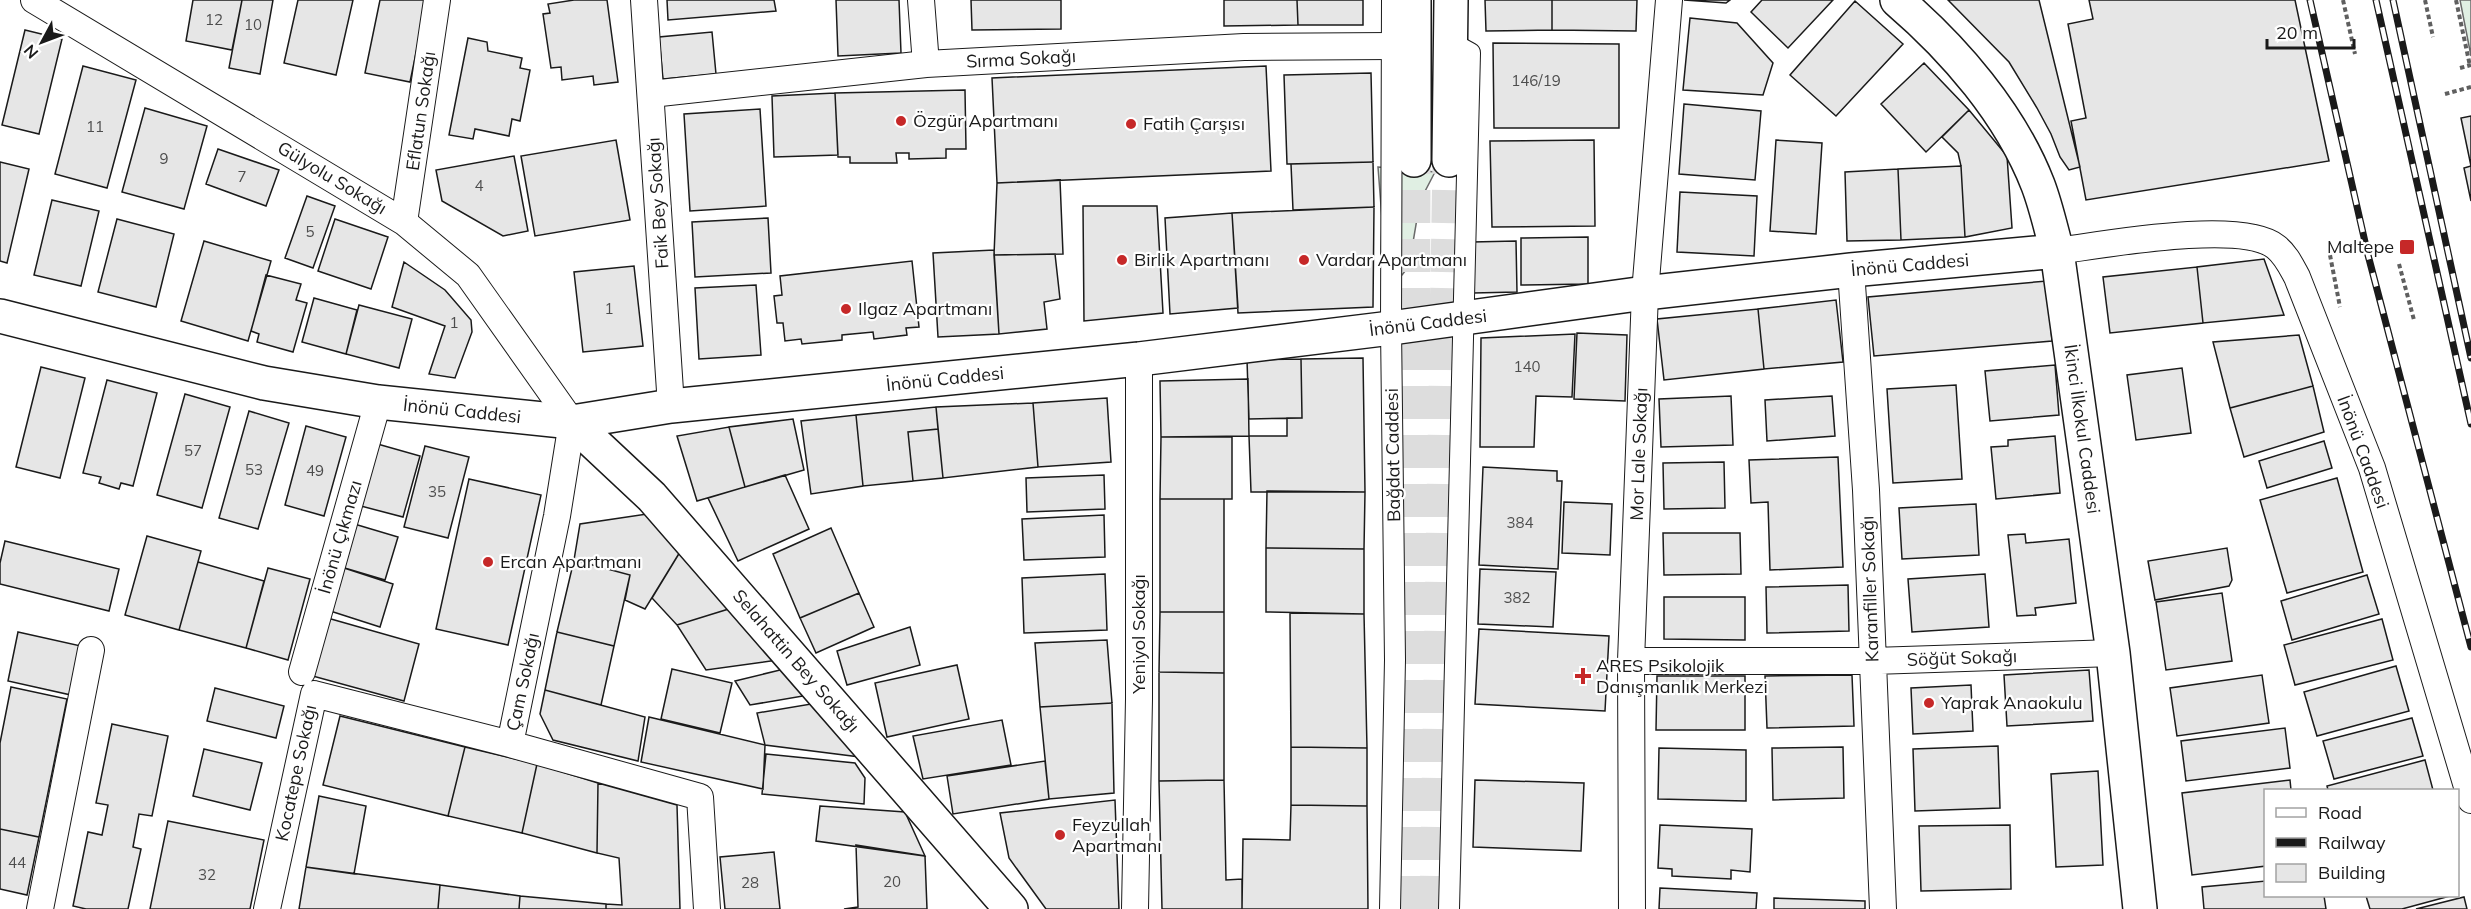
<svg xmlns="http://www.w3.org/2000/svg" width="2471" height="909" font-family="Mulish,sans-serif">
<style>
.green{fill:#e0efe3;stroke:#6a6a6a;stroke-width:1.5}
.building{fill:#e6e6e6;stroke:#1a1a1a;stroke-width:1.5}
.lines{fill:none;stroke-linecap:round;stroke-linejoin:round}
.primary-tunnel{stroke:#ddd;stroke-width:33;stroke-dasharray:33 16;stroke-linecap:butt}
.pedestrian-casing{stroke:#1a1a1a;stroke-width:22}
.minor-casing{stroke:#1a1a1a;stroke-width:28}
.tertiary-casing{stroke:#1a1a1a;stroke-width:36}
.secondary-casing{stroke:#1a1a1a;stroke-width:36}
.primary-casing{stroke:#1a1a1a;stroke-width:36}
.path{stroke:#5f5f5f;stroke-width:4;stroke-dasharray:4.5 3;stroke-linecap:butt}
.pedestrian{stroke:#fff;stroke-width:20}
.minor{stroke:#fff;stroke-width:26}
.tertiary{stroke:#fff;stroke-width:33}
.secondary{stroke:#fff;stroke-width:33}
.primary{stroke:#fff;stroke-width:33}
.rail-casing{stroke:#1a1a1a;stroke-width:7}
.rail{stroke:#fff;stroke-width:4.5;stroke-dasharray:14;stroke-linecap:butt}
.poi-dot{fill:#c62828;stroke:#fff;stroke-width:2}
.labels{text-anchor:middle;stroke-width:4.5;stroke-linejoin:round;paint-order:stroke}
.number-label{font-size:15px;fill:#4d4d4d}
.street-label{font-size:18px;fill:#1a1a1a;stroke:#fff}
.poi-label{font-size:18px;fill:#1a1a1a;stroke:#fff;text-anchor:start}
</style>
<rect width="100%" height="100%" fill="#fff"/>
<path class="green" d="M 2460,0 L 2471,0 L 2471,56 Z
M 1378,167 L 1435,172 L 1420,201 L 1409,266 L 1402,275 L 1396,276 L 1384,271 L 1381,261 L 1382,219 Z"/>
<path class="building" d="M 193,0 L 242,0 L 232,50 L 186,41 Z
M 242,0 L 273,0 L 260,74 L 229,68 Z
M 298,0 L 353,0 L 336,75 L 284,63 Z
M 380,0 L 427,0 L 410,82 L 365,73 Z
M 574,0 L 607,0 L 618,82 L 594,85 L 593,76 L 562,80 L 561,67 L 551,68 L 543,14 L 550,13 L 548,4 Z
M 667,0 L 774,0 L 776,11 L 668,20 Z
M 836,0 L 899,0 L 901,53 L 838,56 Z
M 971,0 L 1061,0 L 1061,29 L 972,30 Z
M 1224,0 L 1297,0 L 1298,25 L 1224,26 Z
M 1297,0 L 1363,0 L 1363,25 L 1298,25 Z
M 1485,0 L 1552,0 L 1552,30 L 1486,31 Z
M 1552,0 L 1637,0 L 1636,31 L 1552,30 Z
M 1684,0 L 1730,0 L 1726,3 Z
M 1762,0 L 1833,0 L 1788,48 L 1751,12 Z
M 1948,0 L 2039,0 L 2080,167 L 2069,170 L 2060,157 L 2051,134 L 2037,108 L 2009,62 Z
M 2089,0 L 2295,0 L 2329,161 L 2086,200 L 2071,121 L 2086,118 L 2068,24 L 2093,19 Z
M 1855,1 L 1903,44 L 1836,116 L 1790,75 Z
M 1690,18 L 1737,23 L 1773,63 L 1763,95 L 1683,90 Z
M 25,30 L 62,39 L 39,134 L 2,125 Z
M 712,32 L 716,74 L 663,79 L 659,37 Z
M 468,38 L 487,42 L 488,51 L 522,58 L 520,68 L 530,70 L 520,121 L 512,119 L 509,136 L 475,129 L 473,139 L 449,135 Z
M 1493,43 L 1619,44 L 1619,128 L 1494,128 Z
M 1924,63 L 1969,110 L 1926,152 L 1881,104 Z
M 83,66 L 136,80 L 107,188 L 55,174 Z
M 1266,66 L 1271,171 L 997,183 L 992,78 Z
M 1371,73 L 1373,162 L 1287,164 L 1284,75 Z
M 965,90 L 966,149 L 946,149 L 946,158 L 909,159 L 909,153 L 896,153 L 897,163 L 850,163 L 850,157 L 838,157 L 835,93 Z
M 835,93 L 838,155 L 774,157 L 772,96 Z
M 1684,104 L 1761,111 L 1755,180 L 1679,174 Z
M 145,108 L 207,126 L 184,209 L 122,192 Z
M 760,109 L 766,206 L 690,211 L 684,114 Z
M 1969,110 L 2007,156 L 2012,228 L 1965,237 L 1961,166 L 1958,153 L 1942,137 Z
M 2471,116 L 2471,201 L 2464,168 L 2471,166 L 2461,118 Z
M 616,140 L 630,220 L 535,236 L 521,156 Z
M 1594,140 L 1595,226 L 1492,227 L 1490,141 Z
M 1776,140 L 1822,143 L 1816,234 L 1770,231 Z
M 218,149 L 279,170 L 266,206 L 206,184 Z
M 514,156 L 528,231 L 503,236 L 442,201 L 436,170 Z
M 0,162 L 29,169 L 7,263 L 0,261 Z
M 1373,162 L 1374,207 L 1293,210 L 1291,164 Z
M 1961,166 L 1965,237 L 1901,240 L 1898,169 Z
M 1898,169 L 1901,240 L 1847,241 L 1845,172 Z
M 1060,180 L 1063,254 L 994,255 L 997,183 Z
M 1680,192 L 1757,196 L 1754,256 L 1677,252 Z
M 307,196 L 335,206 L 313,268 L 285,258 Z
M 52,200 L 99,211 L 81,286 L 34,275 Z
M 1083,206 L 1157,206 L 1163,313 L 1084,321 Z
M 1374,207 L 1373,307 L 1238,313 L 1232,213 Z
M 1232,213 L 1238,308 L 1170,314 L 1165,218 Z
M 768,218 L 771,273 L 695,277 L 692,222 Z
M 117,219 L 174,234 L 156,307 L 98,292 Z
M 335,219 L 388,237 L 371,289 L 318,271 Z
M 1588,237 L 1588,284 L 1521,285 L 1521,238 Z
M 204,241 L 271,261 L 248,341 L 181,321 Z
M 1516,241 L 1517,292 L 1473,293 L 1472,242 Z
M 994,250 L 999,334 L 938,337 L 933,253 Z
M 1055,254 L 1060,299 L 1044,302 L 1047,329 L 999,334 L 994,255 Z
M 2264,259 L 2284,315 L 2203,323 L 2197,267 Z
M 912,261 L 919,327 L 906,328 L 907,335 L 874,339 L 873,332 L 842,335 L 842,340 L 802,344 L 801,339 L 785,341 L 783,323 L 777,323 L 774,296 L 782,295 L 780,276 Z
M 404,262 L 445,290 L 471,320 L 472,332 L 455,378 L 429,374 L 445,326 L 392,307 Z
M 634,266 L 643,346 L 583,352 L 574,272 Z
M 2197,267 L 2203,323 L 2110,333 L 2103,277 Z
M 266,275 L 301,284 L 296,300 L 307,303 L 293,352 L 257,342 L 259,334 L 251,331 Z
M 2047,281 L 2052,341 L 1874,356 L 1868,297 Z
M 756,285 L 761,355 L 699,359 L 695,288 Z
M 314,298 L 357,310 L 346,354 L 302,342 Z
M 1836,300 L 1843,362 L 1764,369 L 1758,309 Z
M 359,305 L 412,319 L 399,368 L 346,354 Z
M 1758,309 L 1764,369 L 1664,380 L 1657,319 Z
M 1577,333 L 1627,335 L 1625,401 L 1574,399 Z
M 1575,334 L 1572,397 L 1536,396 L 1534,447 L 1480,447 L 1481,338 Z
M 2299,335 L 2313,386 L 2230,408 L 2213,342 Z
M 1363,358 L 1365,492 L 1251,492 L 1249,436 L 1287,436 L 1287,418 L 1302,418 L 1301,359 Z
M 1301,359 L 1302,418 L 1249,419 L 1247,360 Z
M 2055,365 L 2059,415 L 1990,421 L 1985,371 Z
M 41,367 L 85,378 L 60,478 L 16,467 Z
M 2182,368 L 2191,433 L 2136,440 L 2127,375 Z
M 1248,379 L 1249,436 L 1161,437 L 1160,381 Z
M 107,380 L 157,393 L 133,486 L 121,483 L 119,489 L 99,483 L 101,477 L 83,473 Z
M 1956,385 L 1962,479 L 1893,483 L 1887,389 Z
M 2313,386 L 2324,432 L 2244,457 L 2230,408 Z
M 185,394 L 230,407 L 202,508 L 157,495 Z
M 1731,396 L 1733,445 L 1661,447 L 1659,399 Z
M 1832,396 L 1835,436 L 1767,441 L 1765,400 Z
M 1107,398 L 1111,462 L 1038,467 L 1033,403 Z
M 1033,403 L 1038,467 L 943,478 L 936,407 Z
M 936,407 L 938,429 L 908,432 L 913,481 L 863,486 L 856,415 Z
M 249,411 L 289,423 L 258,529 L 219,518 Z
M 856,415 L 863,486 L 811,494 L 801,421 Z
M 793,419 L 804,470 L 745,487 L 729,427 Z
M 306,426 L 346,437 L 324,516 L 285,505 Z
M 729,427 L 745,487 L 697,501 L 677,436 Z
M 938,429 L 943,478 L 913,481 L 908,432 Z
M 2055,436 L 2060,493 L 1996,499 L 1991,447 L 2008,446 L 2008,440 Z
M 1161,437 L 1232,437 L 1232,499 L 1160,499 Z
M 2324,441 L 2332,468 L 2267,488 L 2259,461 Z
M 374,443 L 420,456 L 403,517 L 357,505 Z
M 425,446 L 469,457 L 448,538 L 404,527 Z
M 1838,457 L 1843,567 L 1770,570 L 1768,502 L 1751,503 L 1749,460 Z
M 1724,462 L 1725,508 L 1664,509 L 1663,463 Z
M 1483,467 L 1557,471 L 1557,481 L 1562,481 L 1558,569 L 1479,565 Z
M 785,475 L 809,529 L 738,561 L 708,498 Z
M 1104,475 L 1105,509 L 1027,512 L 1026,478 Z
M 2337,478 L 2363,572 L 2287,593 L 2260,500 Z
M 469,479 L 541,495 L 508,645 L 436,629 Z
M 1267,491 L 1365,492 L 1364,549 L 1266,548 Z
M 1160,499 L 1224,499 L 1224,612 L 1160,612 Z
M 1564,502 L 1612,504 L 1610,555 L 1562,553 Z
M 1976,504 L 1979,555 L 1902,559 L 1899,508 Z
M 647,514 L 683,547 L 645,609 L 625,600 L 630,575 L 574,560 L 580,524 Z
M 1104,515 L 1105,557 L 1024,560 L 1022,519 Z
M 351,523 L 398,537 L 385,580 L 338,566 Z
M 831,528 L 859,593 L 800,618 L 773,554 Z
M 1663,533 L 1740,533 L 1741,574 L 1664,575 Z
M 2025,534 L 2026,543 L 2069,539 L 2076,603 L 2035,608 L 2036,615 L 2017,616 L 2008,535 Z
M 147,536 L 201,551 L 179,630 L 125,615 Z
M 5,541 L 119,569 L 109,611 L 0,584 L 0,563 Z
M 683,547 L 735,607 L 677,625 L 652,598 Z
M 1266,548 L 1364,549 L 1364,614 L 1266,612 Z
M 2227,548 L 2232,580 L 2229,586 L 2155,600 L 2148,561 Z
M 574,560 L 630,575 L 614,646 L 557,632 Z
M 198,562 L 264,581 L 246,648 L 179,630 Z
M 338,566 L 393,584 L 380,627 L 324,609 Z
M 268,568 L 310,579 L 288,660 L 246,648 Z
M 1480,569 L 1556,572 L 1553,627 L 1478,624 Z
M 1105,574 L 1107,630 L 1024,633 L 1022,578 Z
M 1985,574 L 1989,627 L 1912,632 L 1908,579 Z
M 2367,575 L 2379,614 L 2292,640 L 2281,601 Z
M 1848,585 L 1849,631 L 1767,633 L 1766,587 Z
M 859,593 L 874,627 L 816,653 L 800,618 Z
M 2222,593 L 2232,661 L 2166,670 L 2156,602 Z
M 1664,597 L 1745,597 L 1745,640 L 1664,639 Z
M 735,607 L 778,660 L 706,670 L 677,625 Z
M 1160,612 L 1224,612 L 1224,673 L 1159,672 Z
M 1290,613 L 1364,614 L 1367,748 L 1291,747 Z
M 324,617 L 419,644 L 404,701 L 309,675 Z
M 2382,619 L 2393,660 L 2295,685 L 2284,645 Z
M 910,627 L 920,665 L 847,685 L 837,651 Z
M 1479,629 L 1609,636 L 1605,711 L 1475,704 Z
M 18,632 L 81,646 L 71,695 L 8,681 Z
M 557,632 L 614,646 L 601,705 L 545,690 Z
M 1107,640 L 1112,703 L 1040,707 L 1035,643 Z
M 957,665 L 969,719 L 887,737 L 875,683 Z
M 2396,666 L 2409,711 L 2317,736 L 2304,692 Z
M 672,669 L 732,683 L 720,733 L 661,719 Z
M 784,669 L 803,696 L 750,705 L 735,681 Z
M 2089,670 L 2093,721 L 2007,726 L 2004,675 Z
M 1159,672 L 1224,673 L 1224,780 L 1159,781 Z
M 1852,675 L 1854,726 L 1767,728 L 1765,676 Z
M 2262,675 L 2269,723 L 2177,736 L 2170,688 Z
M 1657,676 L 1745,676 L 1745,730 L 1656,730 Z
M 1971,685 L 1973,731 L 1913,734 L 1911,688 Z
M 11,687 L 67,699 L 39,837 L 0,829 L 0,743 Z
M 215,688 L 284,706 L 276,738 L 207,721 Z
M 545,690 L 645,717 L 638,761 L 553,740 L 540,714 Z
M 817,703 L 860,757 L 765,745 L 757,713 Z
M 1112,703 L 1114,793 L 1049,799 L 1040,707 Z
M 340,716 L 465,747 L 448,816 L 323,785 Z
M 649,717 L 765,745 L 763,789 L 641,762 Z
M 2412,718 L 2423,756 L 2334,779 L 2323,741 Z
M 1002,720 L 1011,765 L 923,779 L 913,736 Z
M 112,724 L 168,736 L 152,816 L 139,814 L 133,847 L 141,849 L 128,909 L 86,909 L 73,906 L 88,832 L 102,835 L 108,805 L 96,803 Z
M 2285,728 L 2290,768 L 2186,781 L 2181,741 Z
M 1998,746 L 2000,808 L 1915,811 L 1913,749 Z
M 465,747 L 537,764 L 522,833 L 448,816 Z
M 1291,747 L 1367,748 L 1367,806 L 1291,805 Z
M 1843,747 L 1844,798 L 1773,800 L 1772,748 Z
M 1659,748 L 1746,750 L 1746,801 L 1658,799 Z
M 204,749 L 262,763 L 250,810 L 193,796 Z
M 766,754 L 855,763 L 865,778 L 864,804 L 762,794 Z
M 2425,760 L 2433,790 L 2328,790 L 2327,786 Z
M 1045,761 L 1049,799 L 953,814 L 947,776 Z
M 537,764 L 598,783 L 597,853 L 522,833 Z
M 2098,771 L 2103,865 L 2056,867 L 2051,774 Z
M 1224,780 L 1226,880 L 1242,879 L 1242,909 L 1162,909 L 1159,781 Z
M 1475,780 L 1584,783 L 1581,851 L 1473,847 Z
M 2290,780 L 2291,790 L 2266,790 L 2266,866 L 2192,875 L 2182,793 Z
M 598,783 L 677,805 L 680,909 L 606,909 L 606,904 L 622,905 L 619,858 L 597,853 Z
M 319,796 L 366,806 L 354,874 L 306,867 Z
M 1115,800 L 1119,909 L 1046,909 L 1009,858 L 1000,813 Z
M 1291,805 L 1367,806 L 1368,909 L 1242,909 L 1243,839 L 1290,840 Z
M 820,806 L 905,812 L 925,856 L 816,841 Z
M 168,821 L 264,840 L 250,909 L 150,909 Z
M 1660,825 L 1752,829 L 1750,872 L 1731,870 L 1731,879 L 1672,876 L 1672,869 L 1658,868 Z
M 2010,825 L 2011,889 L 1921,891 L 1919,826 Z
M 0,829 L 39,837 L 27,895 L 0,889 Z
M 856,845 L 925,856 L 927,909 L 844,909 L 858,907 Z
M 774,852 L 780,909 L 725,909 L 720,857 Z
M 306,867 L 440,885 L 438,909 L 299,909 Z
M 2266,881 L 2266,896 L 2324,896 L 2326,909 L 2204,909 L 2202,887 Z
M 440,885 L 520,896 L 519,909 L 438,909 Z
M 1660,888 L 1757,893 L 1756,909 L 1659,909 Z
M 520,896 L 606,904 L 606,909 L 519,909 Z
M 2366,896 L 2450,896 L 2402,909 L 2370,909 Z
M 2464,897 L 2467,909 L 2416,909 Z
M 1774,898 L 1865,901 L 1865,909 L 1774,909 Z"/>
<g class="lines">
<path class="primary-tunnel" d="M 1412,909 L 1414,160
M 1436,909 L 1449,160"/>
<defs>
<path id="pedestrian" d="M 1390,909 L 1395,660 L 1391,328 L 1392,0
M 1449,909 L 1470,53 L 1450,42"/>
<path id="minor" d="M 34,0 L 404,222 L 468,275 L 572,422 L 557,516 L 510,744 L 700,797 L 707,909
M 644,0 L 671,406
M 921,0 L 926,64
M 651,94 L 926,64 L 1244,47 L 1392,46
M 404,222 L 437,0
M 2057,251 C 2102,245 2242,219 2276,247 C 2286,255 2291,266 2297,277 L 2372,468 L 2471,800
M 1851,270 L 1866,490 L 1883,909
M 1631,661 L 1873,661 L 2113,653
M 302,672 L 378,402
M 40,909 L 91,650
M 267,909 L 314,694 L 510,744
M 1135,909 L 1139,699 L 1139,359
M 1632,909 L 1631,661 L 1645,293 L 1669,0"/>
<path id="tertiary" d="M 1897,0 C 1954,49 2010,113 2038,185 C 2046,206 2051,229 2057,251"/>
<path id="secondary" d="M 572,422 L 652,497 L 1011,909"/>
<path id="primary" d="M 1414,0 L 1414,160
M 1449,160 L 1451,0
M 0,316 L 264,383 L 378,402 L 572,422 L 671,406 L 1139,359 L 1391,328 L 1645,293 L 1851,270 L 2057,251 L 2113,653 L 2140,909"/>
</defs>
<use href="#pedestrian" class="pedestrian-casing"/>
<use href="#minor" class="minor-casing"/>
<use href="#tertiary" class="tertiary-casing"/>
<use href="#secondary" class="secondary-casing"/>
<use href="#primary" class="primary-casing"/>
<path class="path" d="M 2343,0 L 2355,54
M 2425,0 L 2433,37
M 2456,0 L 2470,66
M 2460,68 L 2471,65
M 2445,94 L 2471,87
M 2330,255 L 2340,307
M 2399,264 L 2414,320"/>
<use href="#pedestrian" class="pedestrian"/>
<use href="#minor" class="minor"/>
<use href="#tertiary" class="tertiary"/>
<use href="#secondary" class="secondary"/>
<use href="#primary" class="primary"/>
<defs>
<path id="rail" d="M 2310,0 L 2368,255 L 2471,647
M 2376,0 L 2471,424
M 2393,0 L 2471,358"/>
</defs>
<use href="#rail" class="rail-casing"/>
<use href="#rail" class="rail"/>
</g>
<g class="poi-dot">
<circle cx="901" cy="121" r="6"/>
<circle cx="1131" cy="124" r="6"/>
<rect x="2399" y="239" width="16" height="16" rx="3"/>
<circle cx="1122" cy="260" r="6"/>
<circle cx="1304" cy="260" r="6"/>
<circle cx="846" cy="309" r="6"/>
<circle cx="488" cy="562" r="6"/>
<path d="M1580 667h6v6h6v6h-6v6h-6v-6h-6v-6h6z"/>
<circle cx="1929" cy="703" r="6"/>
<circle cx="1060" cy="835" r="6"/>
</g>
<g class="labels">
<g class="number-label">
<text x="214" y="25">12</text>
<text x="253" y="30">10</text>
<text x="1536" y="86">146/19</text>
<text x="95" y="132">11</text>
<text x="164" y="164">9</text>
<text x="242" y="182">7</text>
<text x="479" y="191">4</text>
<text x="310" y="237">5</text>
<text x="609" y="314">1</text>
<text x="454" y="328">1</text>
<text x="1527" y="372">140</text>
<text x="193" y="456">57</text>
<text x="254" y="475">53</text>
<text x="315" y="476">49</text>
<text x="437" y="497">35</text>
<text x="1520" y="528">384</text>
<text x="1517" y="603">382</text>
<text x="17" y="868">44</text>
<text x="207" y="880">32</text>
<text x="892" y="887">20</text>
<text x="750" y="888">28</text>
</g>
<g class="street-label">
<text transform="translate(1021 59) rotate(-3)" y="6">Sırma Sokağı</text>
<text transform="translate(421 111) rotate(-82)" y="6">Eflatun Sokağı</text>
<text transform="translate(332 178) rotate(31)" y="6">Gülyolu Sokağı</text>
<text transform="translate(658 203) rotate(-94)" y="6">Faik Bey Sokağı</text>
<text transform="translate(1910 265) rotate(-5)" y="6">İnönü Caddesi</text>
<text transform="translate(1428 323) rotate(-7)" y="6">İnönü Caddesi</text>
<text transform="translate(945 379) rotate(-6)" y="6">İnönü Caddesi</text>
<text transform="translate(462 411) rotate(6)" y="6">İnönü Caddesi</text>
<text transform="translate(2082 429) rotate(82)" y="6">İkinci İlkokul Caddesi</text>
<text transform="translate(2363 452) rotate(70)" y="6">İnönü Caddesi</text>
<text transform="translate(1639 454) rotate(-88)" y="6">Mor Lale Sokağı</text>
<text transform="translate(1393 455) rotate(-91)" y="6">Bağdat Caddesi</text>
<text transform="translate(340 537) rotate(-74)" y="6">İnönü Çıkmazı</text>
<text transform="translate(1870 589) rotate(-92)" y="6">Karanfiller Sokağı</text>
<text transform="translate(1139 634) rotate(-90)" y="6">Yeniyol Sokağı</text>
<text transform="translate(1962 658) rotate(-2)" y="6">Söğüt Sokağı</text>
<text transform="translate(796 661) rotate(49)" y="6">Selahattin Bey Sokağı</text>
<text transform="translate(523 682) rotate(-78)" y="6">Çam Sokağı</text>
<text transform="translate(296 773) rotate(-78)" y="6">Kocatepe Sokağı</text>
</g>
<g class="poi-label">
<text x="913" y="127">Özgür Apartmanı</text>
<text x="1143" y="130">Fatih Çarşısı</text>
<text x="2394" y="253" text-anchor="end">Maltepe</text>
<text x="1134" y="266">Birlik Apartmanı</text>
<text x="1316" y="266">Vardar Apartmanı</text>
<text x="858" y="315">Ilgaz Apartmanı</text>
<text x="500" y="568">Ercan Apartmanı</text>
<text x="1596" y="672">ARES Psikolojik<tspan x="1596" dy="21">Danışmanlık Merkezi</tspan></text>
<text x="1941" y="709">Yaprak Anaokulu</text>
<text x="1072" y="831">Feyzullah<tspan x="1072" dy="21">Apartmanı</tspan></text>
</g>
</g>
<rect x="2264" y="789" width="195" height="108" fill="#ffffff" stroke="#a3a3a3" stroke-width="1.5"/>
<rect x="2276" y="808" width="30" height="9" fill="#ffffff" stroke="#a3a3a3" stroke-width="1.5"/>
<text x="2318" y="819" font-size="18" fill="#1a1a1a">Road</text>
<rect x="2276" y="838" width="30" height="9" fill="#1a1a1a" stroke="#a3a3a3" stroke-width="1.5"/>
<text x="2318" y="849" font-size="18" fill="#1a1a1a">Railway</text>
<rect x="2276" y="864" width="30" height="18" fill="#e6e6e6" stroke="#a3a3a3" stroke-width="1.5"/>
<text x="2318" y="879" font-size="18" fill="#1a1a1a">Building</text>
<g transform="translate(42 42) rotate(229)" stroke="#ffffff" stroke-width="4.5" paint-order="stroke">
<path d="M0-4.5L10 22L0 15L-10 22Z" fill="#1a1a1a"/>
<text y="-9" font-size="16" font-weight="bold" text-anchor="middle" fill="#1a1a1a">N</text>
</g>
<path d="M2267 39v9h87v-9" fill="none" stroke="#1a1a1a" stroke-width="3"/>
<text x="2276" y="39" font-size="18" fill="#1a1a1a" stroke="#ffffff" stroke-width="4.5" paint-order="stroke">20 m</text>
</svg>
